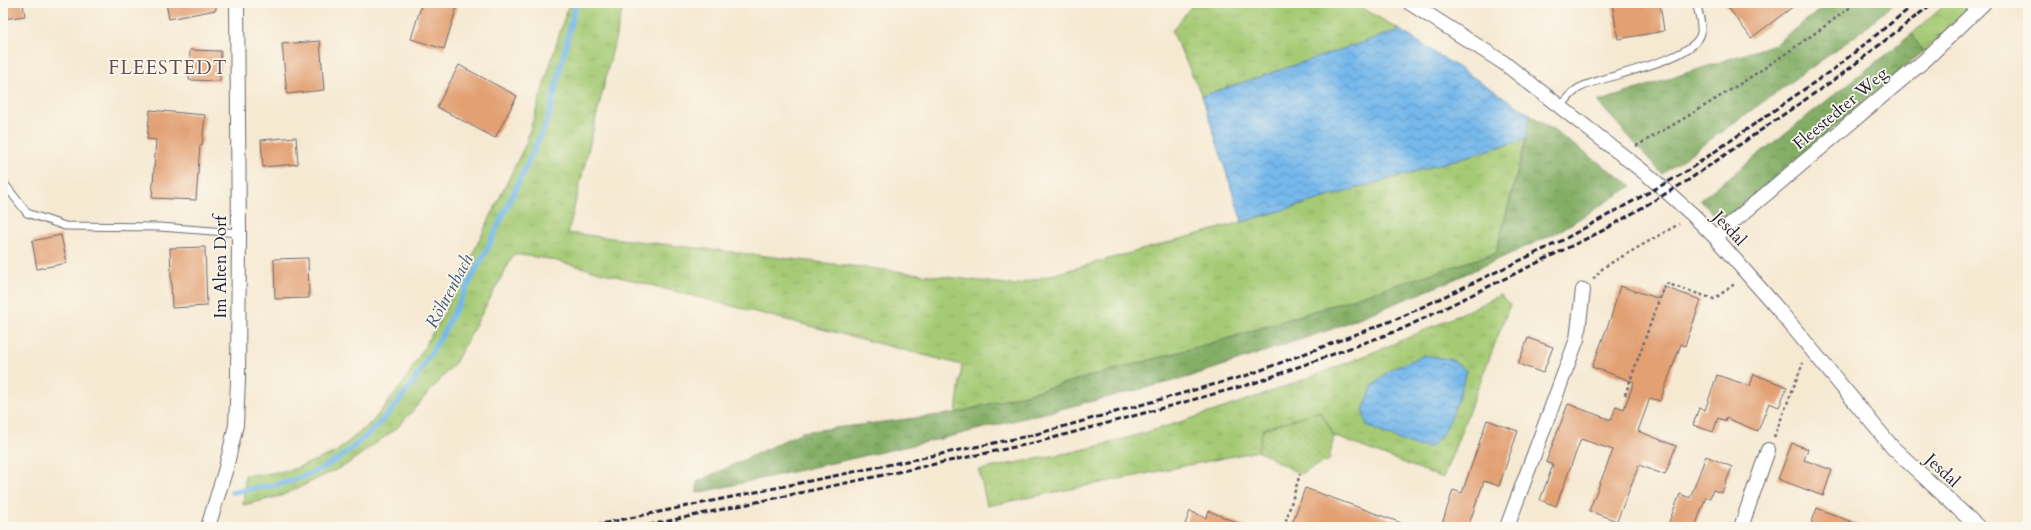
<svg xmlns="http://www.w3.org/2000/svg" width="2031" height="530" font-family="Cardo,serif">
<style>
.grass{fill:url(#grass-tufts);stroke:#647658}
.forest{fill:url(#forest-crowns);stroke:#536850}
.park{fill:url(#park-dots);stroke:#647658}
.water{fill:url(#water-waves);stroke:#4c6d93}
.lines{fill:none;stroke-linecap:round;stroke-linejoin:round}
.stream{stroke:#75b8eb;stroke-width:5.5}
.building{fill:#e2a073}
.lane-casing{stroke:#6c6870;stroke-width:9}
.street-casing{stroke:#6c6870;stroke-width:16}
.path{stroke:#6c6870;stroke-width:2.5;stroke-dasharray:3 3;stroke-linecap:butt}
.lane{stroke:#fff;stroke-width:7}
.street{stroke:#fff;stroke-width:14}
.rail{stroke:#22223b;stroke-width:3;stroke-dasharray:6 3;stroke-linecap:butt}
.labels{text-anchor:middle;stroke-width:3.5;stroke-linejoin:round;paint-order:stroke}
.street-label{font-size:17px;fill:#22223b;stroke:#fbf7ec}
.water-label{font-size:18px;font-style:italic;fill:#3f5679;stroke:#fbf7ec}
.quarter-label{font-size:19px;letter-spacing:1px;fill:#654e4f;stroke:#fbf7ec}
</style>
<defs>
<pattern id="grass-tufts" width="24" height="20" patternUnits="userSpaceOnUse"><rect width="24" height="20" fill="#a5ca74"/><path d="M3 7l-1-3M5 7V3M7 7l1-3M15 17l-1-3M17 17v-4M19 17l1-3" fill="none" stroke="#8ead65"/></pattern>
<pattern id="forest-crowns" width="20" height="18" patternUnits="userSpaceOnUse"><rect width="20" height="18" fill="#84ae66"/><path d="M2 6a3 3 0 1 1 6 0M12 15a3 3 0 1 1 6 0" fill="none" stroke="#6c8d55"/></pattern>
<pattern id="park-dots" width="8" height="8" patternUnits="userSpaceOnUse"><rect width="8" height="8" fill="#a5ca74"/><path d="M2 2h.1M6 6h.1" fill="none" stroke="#8ead65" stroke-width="1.8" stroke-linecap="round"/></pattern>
<pattern id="water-waves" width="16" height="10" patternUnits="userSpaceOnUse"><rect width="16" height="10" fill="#75b8eb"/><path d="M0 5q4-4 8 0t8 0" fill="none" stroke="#6095c0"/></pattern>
</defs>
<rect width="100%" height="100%" fill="#fbf7ec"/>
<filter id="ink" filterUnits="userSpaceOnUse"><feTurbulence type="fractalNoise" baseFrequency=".025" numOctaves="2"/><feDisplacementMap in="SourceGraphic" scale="8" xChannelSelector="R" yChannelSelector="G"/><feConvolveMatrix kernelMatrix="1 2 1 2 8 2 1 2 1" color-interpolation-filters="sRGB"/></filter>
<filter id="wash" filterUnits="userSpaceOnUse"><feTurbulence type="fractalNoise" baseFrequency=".012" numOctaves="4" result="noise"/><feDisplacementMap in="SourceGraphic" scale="16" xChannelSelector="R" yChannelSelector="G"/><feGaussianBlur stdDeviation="0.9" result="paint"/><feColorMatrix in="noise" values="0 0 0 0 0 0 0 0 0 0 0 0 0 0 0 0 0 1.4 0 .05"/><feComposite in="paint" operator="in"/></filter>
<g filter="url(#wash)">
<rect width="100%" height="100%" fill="#f5e9d2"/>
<path class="grass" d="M 569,3 L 624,3 L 568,233 L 1015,285 L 1242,222 L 1526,139 L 1496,253 L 1223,340 L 956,413 L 962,365 L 549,259 L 514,254 L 455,363 L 398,427 L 346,465 L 281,496 L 243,505 L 245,475 L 265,474 L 294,469 L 336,452 L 372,422 L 404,382 L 444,313 L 526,143 Z
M 1194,3 L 1354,3 L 1400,30 L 1202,96 L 1172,31 Z
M 1947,3 L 1975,3 L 1923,52 L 1912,34 Z
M 1500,295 L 1510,305 L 1443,478 L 1334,436 L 1320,411 L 1263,429 L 1258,451 L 987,506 L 979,470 C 1021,461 1065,455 1106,444 C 1242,406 1374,357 1500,295 Z"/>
<path class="forest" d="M 1829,3 L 1894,3 L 1857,35 L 1662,174 L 1598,102 L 1775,44 Z
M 1912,34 L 1923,52 L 1721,223 L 1700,200 Z
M 1530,114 L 1632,186 L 1558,232 L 1448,282 L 1329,330 L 1189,377 L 940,439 L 697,493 L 697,482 L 802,432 L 956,413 L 1223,340 L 1496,253 L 1526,139 Z"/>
<path class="park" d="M 1320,411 L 1334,436 L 1329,460 L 1300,474 L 1258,451 L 1263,429 Z"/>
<path class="water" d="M 1400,30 L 1530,114 L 1526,139 L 1242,222 L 1202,96 Z
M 1424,355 L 1452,360 L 1467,371 C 1458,397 1452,428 1431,447 L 1414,446 L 1367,426 L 1363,411 L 1372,387 L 1391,369 Z"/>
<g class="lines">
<path class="stream" d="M 232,492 L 276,485 L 297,479 L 319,470 L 341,457 L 370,433 L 390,412 L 410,387 L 441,337 L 488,247 L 548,120 L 576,3"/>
</g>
<g id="blocks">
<path class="building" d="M 3,3 L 23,3 L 25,16 L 3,19 Z
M 166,3 L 216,3 L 216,10 L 169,19 Z
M 422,3 L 458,3 L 444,49 L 411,39 Z
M 1612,3 L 1660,3 L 1664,31 L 1618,39 Z
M 1725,3 L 1798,3 L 1751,38 Z
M 320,41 L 324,90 L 287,94 L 282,44 Z
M 190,50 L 221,51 L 220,81 L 189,80 Z
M 459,65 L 517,96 L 495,138 L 437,107 Z
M 150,110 L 205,115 L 202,145 L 200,145 L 196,200 L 152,198 L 156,140 L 147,139 Z
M 296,137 L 298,164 L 263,167 L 261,140 Z
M 61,235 L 67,263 L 37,269 L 32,241 Z
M 205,247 L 207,306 L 172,308 L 170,248 Z
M 308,258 L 309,298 L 275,299 L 274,259 Z
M 1620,286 L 1660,299 L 1664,287 L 1701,300 L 1685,346 L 1681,344 L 1660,401 L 1650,398 L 1638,431 L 1676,446 L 1665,475 L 1639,465 L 1617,521 L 1589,511 L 1613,450 L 1581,439 L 1556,506 L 1540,500 L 1553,465 L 1546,462 L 1568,404 L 1611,420 L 1616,406 L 1624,409 L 1634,382 L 1592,367 L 1611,317 Z
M 1528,338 L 1553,347 L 1543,373 L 1518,364 Z
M 1754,374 L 1787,387 L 1779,407 L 1769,403 L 1758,431 L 1726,418 L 1725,421 L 1718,418 L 1713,432 L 1693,425 L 1699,408 L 1705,410 L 1717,375 L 1750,386 Z
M 1487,420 L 1518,431 L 1499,486 L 1484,481 L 1468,527 L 1441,527 L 1453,490 L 1462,493 Z
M 1792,443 L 1808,449 L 1804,460 L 1832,470 L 1823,496 L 1778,479 Z
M 1706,456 L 1732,467 L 1722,493 L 1713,490 L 1710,498 L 1706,497 L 1695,527 L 1667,527 L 1680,494 L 1690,498 Z
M 1305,488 L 1407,525 L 1407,527 L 1333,527 L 1322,523 L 1320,527 L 1291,527 Z
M 1817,508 L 1862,526 L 1862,527 L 1810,527 Z
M 1190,511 L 1206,518 L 1209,511 L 1247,527 L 1184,527 Z"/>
</g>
</g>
<g filter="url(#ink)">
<use href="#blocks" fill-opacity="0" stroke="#6c6870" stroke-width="1"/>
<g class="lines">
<defs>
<path id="lane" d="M 1561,106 C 1567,100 1573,90 1581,87 C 1605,75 1695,61 1701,33 C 1702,23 1699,13 1696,3
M 3,182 L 27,213 L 65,226 L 160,227 L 239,233"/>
<path id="street" d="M 1410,3 L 1504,63 L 1649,176 L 1693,215 L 1715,237 L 1778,309 L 1893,448 L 1978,527
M 1715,237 L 1925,60 L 1984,3
M 208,527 L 226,468 L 236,425 L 238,380 L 239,233 L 237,3
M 1507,527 L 1577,339 L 1583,290
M 1741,527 L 1768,450"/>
</defs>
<use href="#lane" class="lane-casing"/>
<use href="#street" class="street-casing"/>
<path class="path" d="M 1636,146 C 1713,103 1786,56 1856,3
M 1593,279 L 1604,267 L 1679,224
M 1625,395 L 1665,283 L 1714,299 L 1736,283
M 1774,437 L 1803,363
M 1284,527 L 1300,474"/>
<use href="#lane" class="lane"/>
<use href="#street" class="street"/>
<path class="rail" d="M 586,527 L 1033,435 L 1248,375 L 1399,318 L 1561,241 L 1684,173 L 1835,68 L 1916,3
M 640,527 L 1038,442 L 1254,383 L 1402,329 L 1606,229 L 1687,181 L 1841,75 L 1933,3"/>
</g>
</g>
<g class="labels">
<g class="street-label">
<text transform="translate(1840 108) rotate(-40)" y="6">Fleestedter Weg</text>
<text transform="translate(1730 228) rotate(47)" y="6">Jesdal</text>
<text transform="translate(220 267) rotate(-90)" y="6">Im Alten Dorf</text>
<text transform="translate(1943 470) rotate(43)" y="6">Jesdal</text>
</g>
<g class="water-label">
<text transform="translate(449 291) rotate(-62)" y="6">Röhrenbach</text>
</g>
<g class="quarter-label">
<text x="168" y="74">FLEESTEDT</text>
</g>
</g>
<rect width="2031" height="530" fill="none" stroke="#fbf7ec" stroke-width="16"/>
</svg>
